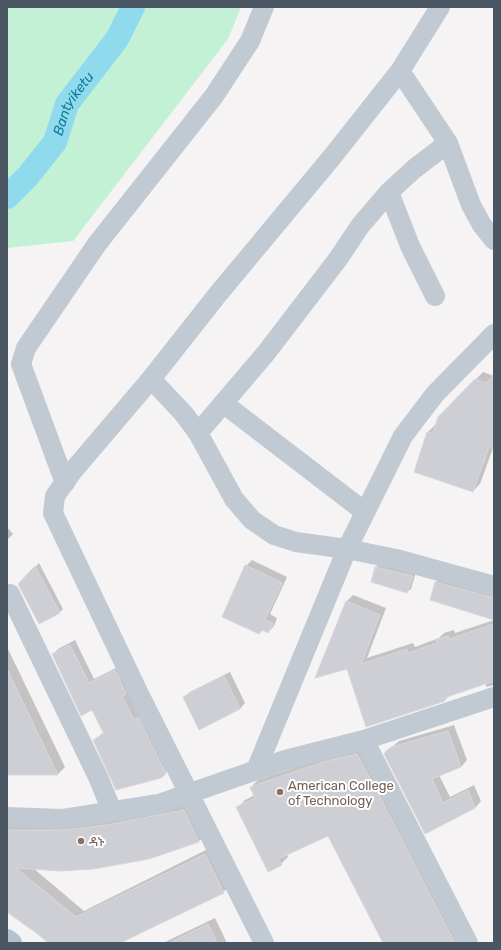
<svg xmlns="http://www.w3.org/2000/svg" width="501" height="950" font-family="Rubik,'Noto Sans Ethiopic',sans-serif">
<style>
.green{fill:#c3f1d5}
.shadow{fill:#0003}
.lines{fill:none;stroke-linecap:round;stroke-linejoin:round}
.river{stroke:#90daee;stroke-width:24}
.building{fill:#cdcfd5;stroke:#d7d9de}
.minor{stroke:#c1cad2;stroke-width:20}
.major{stroke:#b3c2d1;stroke-width:22}
.education-dot{fill:#8d6e63;stroke:#fff;stroke-width:1.5}
.labels{text-anchor:middle;stroke-width:4;stroke-linejoin:round;paint-order:stroke}
.education-label{font-size:13px;fill:#785e54;stroke:#fff;text-anchor:start}
.water-label{font-size:14px;font-style:italic;fill:#0c7c9b;stroke:#fff}
</style>
<rect width="100%" height="100%" fill="#f5f3f3"/>
<path class="green" d="M 7,7 L 241,7 L 228,39 L 73,241 L 7,248 Z"/>
<path class="shadow" d="M 483,372 L 494,376 L 494,448 L 493,448 L 480,484 L 473,491 L 415,471 L 428,432 L 435,425 L 437,425 L 439,417 Z
M 7,527 L 13,534 L 7,540 Z
M 252,560 L 287,577 L 270,614 L 277,618 L 274,626 L 268,632 L 263,629 L 259,633 L 246,566 Z
M 39,563 L 63,609 L 59,613 L 19,584 Z
M 380,563 L 416,572 L 411,589 L 407,592 L 372,581 L 376,567 Z
M 443,576 L 494,590 L 494,619 L 431,599 L 436,582 Z
M 353,595 L 386,608 L 367,658 L 413,643 L 415,647 L 439,638 L 444,633 L 454,630 L 455,633 L 494,620 L 494,685 L 486,687 L 486,683 L 450,695 L 445,700 L 367,726 L 346,602 Z
M 75,640 L 94,679 L 120,666 L 170,768 L 165,773 L 94,740 L 104,732 L 93,709 L 53,654 L 58,649 Z
M 7,647 L 65,767 L 58,774 L 7,774 Z
M 230,672 L 245,703 L 240,709 L 184,697 L 190,692 Z
M 454,725 L 467,760 L 461,767 L 439,775 L 450,797 L 474,785 L 481,801 L 475,808 L 426,833 L 387,751 L 399,741 Z
M 364,747 L 467,943 L 384,943 L 328,834 L 287,854 L 288,857 L 281,864 L 238,808 L 245,800 L 255,795 L 251,787 L 258,780 L 331,755 Z
M 191,803 L 206,834 L 199,841 L 148,858 L 33,868 L 84,911 L 212,847 L 231,885 L 223,892 L 117,943 L 49,943 L 39,934 L 7,911 L 7,823 Z
M 215,918 L 227,943 L 163,943 Z"/>
<g class="lines">
<path class="river" id="s1" d="M 7,197 L 28,176 L 55,142 L 67,104 L 117,39 L 133,7"/>
</g>
<path class="building" d="M 494,375 L 494,449 L 489,447 L 473,492 L 414,472 L 427,432 L 433,433 L 438,417 L 475,379 L 486,383 Z
M 245,565 L 282,583 L 265,620 L 273,623 L 268,633 L 262,630 L 259,634 L 222,617 Z
M 35,566 L 60,613 L 39,624 L 18,584 Z
M 375,567 L 413,576 L 407,593 L 371,582 Z
M 435,582 L 494,598 L 494,620 L 430,600 Z
M 346,601 L 380,615 L 361,664 L 407,649 L 408,653 L 437,643 L 436,640 L 448,636 L 449,639 L 494,624 L 494,681 L 444,698 L 445,701 L 366,727 L 347,669 L 315,678 Z
M 70,645 L 89,683 L 115,670 L 126,694 L 122,696 L 134,720 L 138,717 L 166,774 L 161,778 L 116,790 L 93,740 L 104,734 L 92,710 L 81,716 L 52,654 Z
M 7,669 L 58,775 L 7,775 Z
M 224,676 L 240,709 L 199,730 L 183,697 Z
M 448,731 L 461,767 L 432,779 L 443,803 L 468,790 L 475,808 L 425,834 L 384,754 L 386,751 L 391,747 Z
M 357,754 L 380,797 L 455,943 L 383,943 L 328,836 L 278,859 L 282,865 L 268,872 L 236,807 L 255,798 L 250,787 L 323,762 Z
M 184,810 L 199,842 L 149,859 L 94,869 L 60,871 L 16,868 L 76,917 L 205,854 L 224,893 L 120,943 L 48,943 L 39,935 L 7,912 L 7,830 L 65,830 L 107,825 Z
M 208,924 L 217,943 L 169,943 Z"/>
<g class="lines">
<path class="minor" d="M 400,71 L 448,143 L 471,205 L 482,225 L 494,240
M 389,192 L 410,246 L 435,296
M 151,379 L 184,414 L 198,433 L 234,499 L 252,520 L 274,535 L 296,542 L 347,549 L 396,559 L 494,586
M 223,403 L 365,512
M 198,433 L 266,353 L 338,259 L 360,226 L 389,192 L 414,169 L 448,143
M 65,483 L 21,364 L 26,348 L 97,244 L 214,96 L 250,41 L 264,7
M 10,594 L 98,777 L 112,811
M 364,740 L 468,943
M 256,770 L 347,549 L 403,436 L 435,394 L 494,334
M 7,817 L 63,819 L 159,804 L 285,760 L 364,740 L 494,697
M 264,943 L 139,694 L 53,513 L 55,496 L 72,472 L 151,379 L 218,294 L 332,157 L 400,71 L 440,7"/>
<path class="major" d="M 7,940 L 11,943"/>
</g>
<g class="education-dot">
<circle cx="280" cy="792" r="4"/>
<circle cx="81" cy="841" r="4"/>
</g>
<g class="labels">
<g class="education-label">
<text x="288" y="790">American College<tspan x="288" dy="15">of Technology</tspan></text>
<text x="89" y="846">ዳኑ</text>
</g>
<g class="water-label">
<text dy="5" stroke="none"><textPath href="#s1" startOffset="116">Bantyiketu</textPath></text>
</g>
</g>
<rect width="501" height="950" fill="none" stroke="#4a5661" stroke-width="16"/>
</svg>
